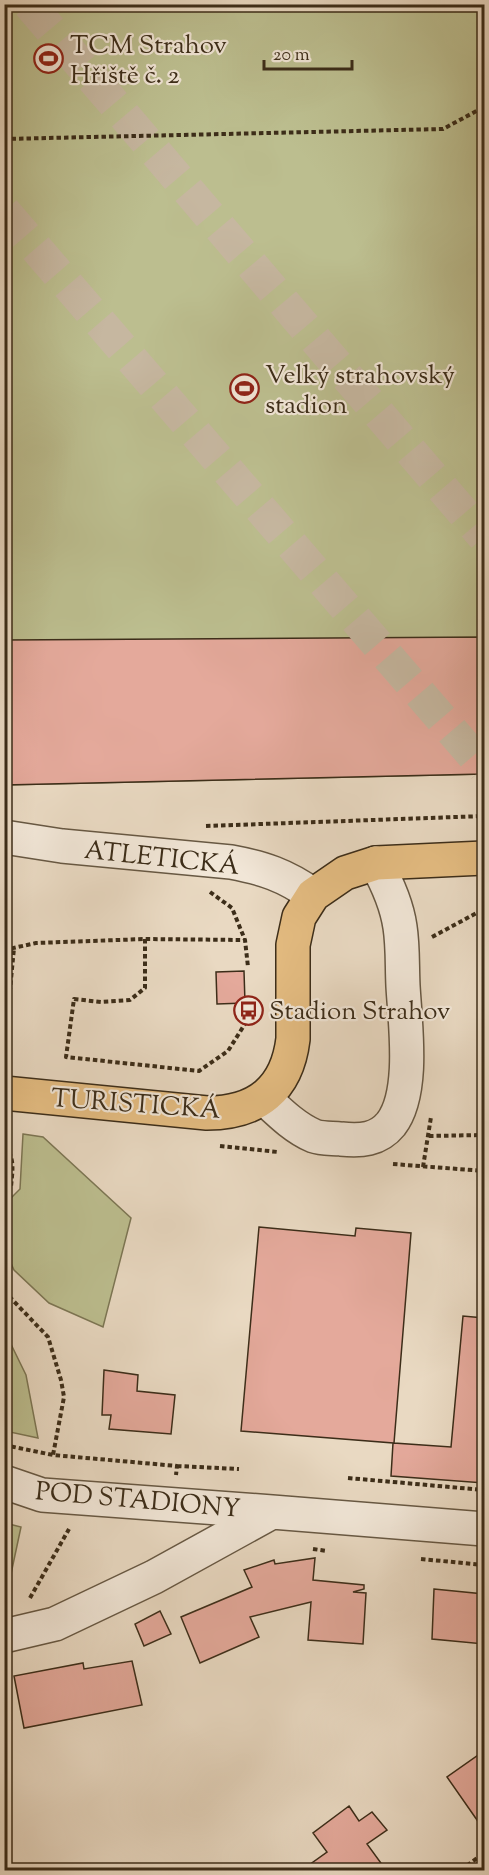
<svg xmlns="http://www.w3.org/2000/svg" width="489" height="1875" font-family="'Sorts Mill Goudy',serif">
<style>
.green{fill:#bcbe8f;stroke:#7c7654;stroke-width:1.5}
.building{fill:#e4a99b;stroke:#3c2d19;stroke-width:1.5}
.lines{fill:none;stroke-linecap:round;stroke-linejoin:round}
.highway-tunnel{stroke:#c6b7a0;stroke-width:33;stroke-dasharray:33 16;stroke-linecap:butt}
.minor-casing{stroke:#675843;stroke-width:36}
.major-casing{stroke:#3c2d19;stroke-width:36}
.path{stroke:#3c2d19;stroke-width:4;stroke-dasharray:4.5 3;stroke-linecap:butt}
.minor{stroke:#f1e6d7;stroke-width:33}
.major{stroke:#e4bc81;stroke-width:33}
.labels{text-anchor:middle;stroke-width:4.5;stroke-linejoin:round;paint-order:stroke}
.poi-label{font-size:26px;fill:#3c2d19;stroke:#f1e6d7;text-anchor:start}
.street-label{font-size:26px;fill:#3c2d19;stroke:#f1e6d7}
</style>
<rect width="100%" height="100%" fill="#e9d9c2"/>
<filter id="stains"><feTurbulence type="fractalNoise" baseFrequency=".00333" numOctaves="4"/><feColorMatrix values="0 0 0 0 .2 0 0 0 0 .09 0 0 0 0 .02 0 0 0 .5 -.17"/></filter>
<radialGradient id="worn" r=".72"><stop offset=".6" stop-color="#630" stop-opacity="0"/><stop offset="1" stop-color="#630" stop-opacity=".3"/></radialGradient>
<path class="green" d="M 4,5 L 484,5 L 484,774 L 5,785 Z
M 23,1134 L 43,1137 L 131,1218 L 103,1327 L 49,1303 L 14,1270 L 5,1250 L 5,1204 L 20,1189 Z
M 5,1332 L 26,1375 L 38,1438 L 5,1431 Z
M 5,1523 L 21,1527 L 5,1602 L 4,1523 Z"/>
<path class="building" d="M 484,637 L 484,774 L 4,785 L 4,640 Z
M 244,971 L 245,1003 L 217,1004 L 216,972 Z
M 259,1227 L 355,1236 L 356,1228 L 411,1233 L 394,1443 L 451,1447 L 463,1316 L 484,1318 L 484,1483 L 391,1476 L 393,1443 L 241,1431 Z
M 104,1370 L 138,1375 L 137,1391 L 175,1395 L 171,1434 L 109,1429 L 111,1415 L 102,1415 Z
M 315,1558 L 313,1580 L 364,1585 L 364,1589 L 353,1592 L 366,1593 L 363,1644 L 308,1640 L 311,1602 L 250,1617 L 259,1637 L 200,1663 L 181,1617 L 252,1587 L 244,1570 L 274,1560 L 275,1564 Z
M 434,1589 L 484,1594 L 484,1644 L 432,1639 Z
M 160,1611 L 171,1634 L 144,1646 L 135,1624 Z
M 132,1661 L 142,1705 L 24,1728 L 14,1676 L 83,1663 L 84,1669 Z
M 484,1751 L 484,1830 L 447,1777 Z
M 349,1806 L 359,1821 L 372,1812 L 387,1830 L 367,1844 L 386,1870 L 302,1870 L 327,1852 L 313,1833 Z"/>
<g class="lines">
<path class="highway-tunnel" d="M 29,4 L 484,537
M 4,211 L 484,768"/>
<defs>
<path id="minor" d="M 4,837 L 62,846 L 231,862 C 263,868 285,875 313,895
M 264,1098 C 279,1112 295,1128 314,1136 C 322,1139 333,1138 341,1139 C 361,1141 378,1140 391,1124 C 415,1093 405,1023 403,986 C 402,966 403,946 400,927 C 397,906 386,881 376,863
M 4,1482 L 42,1495 L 272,1512 L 484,1529
M 4,1636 L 55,1624 L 154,1577 L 272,1512"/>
<path id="major" d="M 4,1093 L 207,1113 C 257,1113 287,1089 293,1039 L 293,945 L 299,917 L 313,895 L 345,873 L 376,863 L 484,858"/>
</defs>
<use href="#minor" class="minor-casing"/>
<use href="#major" class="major-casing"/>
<path class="path" d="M 4,139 L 443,129 L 484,107
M 206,826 L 484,816
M 210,892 L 232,908 L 245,940 L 248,967
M 432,937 L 484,909
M 145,939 L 145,988 L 130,1000 L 101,1002 L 74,999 L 66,1057 L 199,1071 L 228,1051 L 248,1019 L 249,1011
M 4,950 L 36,943 L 145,939 L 245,940
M 4,1052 L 14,948
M 429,1136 L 484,1135
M 4,1146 C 16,1157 12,1173 11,1187 L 4,1191
M 220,1146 L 278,1152
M 393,1164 L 484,1171
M 423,1167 L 431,1117
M 4,1291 L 48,1337 L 61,1380 L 64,1397 L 53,1455 L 177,1466 L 176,1475
M 4,1445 L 53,1455
M 177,1466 L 239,1469
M 348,1478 L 484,1490
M 313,1549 L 327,1551
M 421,1559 L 484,1565
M 30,1598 L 69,1529
M 461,1870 L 484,1853"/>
<use href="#minor" class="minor"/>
<use href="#major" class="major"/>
</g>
<defs>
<symbol id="stadium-ring" viewBox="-11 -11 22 22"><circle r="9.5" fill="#f1e6d7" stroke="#8f2418" stroke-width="1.5"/><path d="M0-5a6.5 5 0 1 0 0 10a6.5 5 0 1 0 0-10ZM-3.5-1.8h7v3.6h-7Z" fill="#8f2418"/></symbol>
<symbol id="bus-ring" viewBox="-11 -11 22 22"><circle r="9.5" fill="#f1e6d7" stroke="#8f2418" stroke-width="1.5"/><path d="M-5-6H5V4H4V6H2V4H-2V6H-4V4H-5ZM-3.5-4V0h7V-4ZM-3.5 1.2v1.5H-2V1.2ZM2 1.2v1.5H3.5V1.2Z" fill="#8f2418"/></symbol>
</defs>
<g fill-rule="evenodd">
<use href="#stadium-ring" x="32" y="42" width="33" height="33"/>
<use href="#stadium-ring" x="228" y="372" width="33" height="33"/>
<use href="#bus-ring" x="232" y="994" width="33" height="33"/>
</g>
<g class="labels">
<g class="poi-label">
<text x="70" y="53">TCM Strahov<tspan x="70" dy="30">Hřiště č. 2</tspan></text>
<text x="265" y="383">Velký strahovský<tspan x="265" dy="30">stadion</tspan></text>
<text x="269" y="1019">Stadion Strahov</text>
</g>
<g class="street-label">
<text transform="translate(162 857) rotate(6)" y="9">ATLETICKÁ</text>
<text transform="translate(136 1103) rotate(4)" y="9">TURISTICKÁ</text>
<text transform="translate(138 1499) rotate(5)" y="9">POD STADIONY</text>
</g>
</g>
<rect width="489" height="1875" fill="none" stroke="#e9d9c2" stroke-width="24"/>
<rect x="6" y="6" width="477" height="1863" fill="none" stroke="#3c2d19" stroke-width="3"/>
<rect x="12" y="12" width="465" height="1851" fill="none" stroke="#3c2d19" stroke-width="1.5"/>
<path d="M264 60v9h88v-9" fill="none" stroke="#3c2d19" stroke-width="3"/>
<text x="273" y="60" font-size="18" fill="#3c2d19" stroke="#f1e6d7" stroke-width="4.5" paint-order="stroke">20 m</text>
<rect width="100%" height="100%" filter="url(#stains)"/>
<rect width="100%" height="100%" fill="url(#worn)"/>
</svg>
